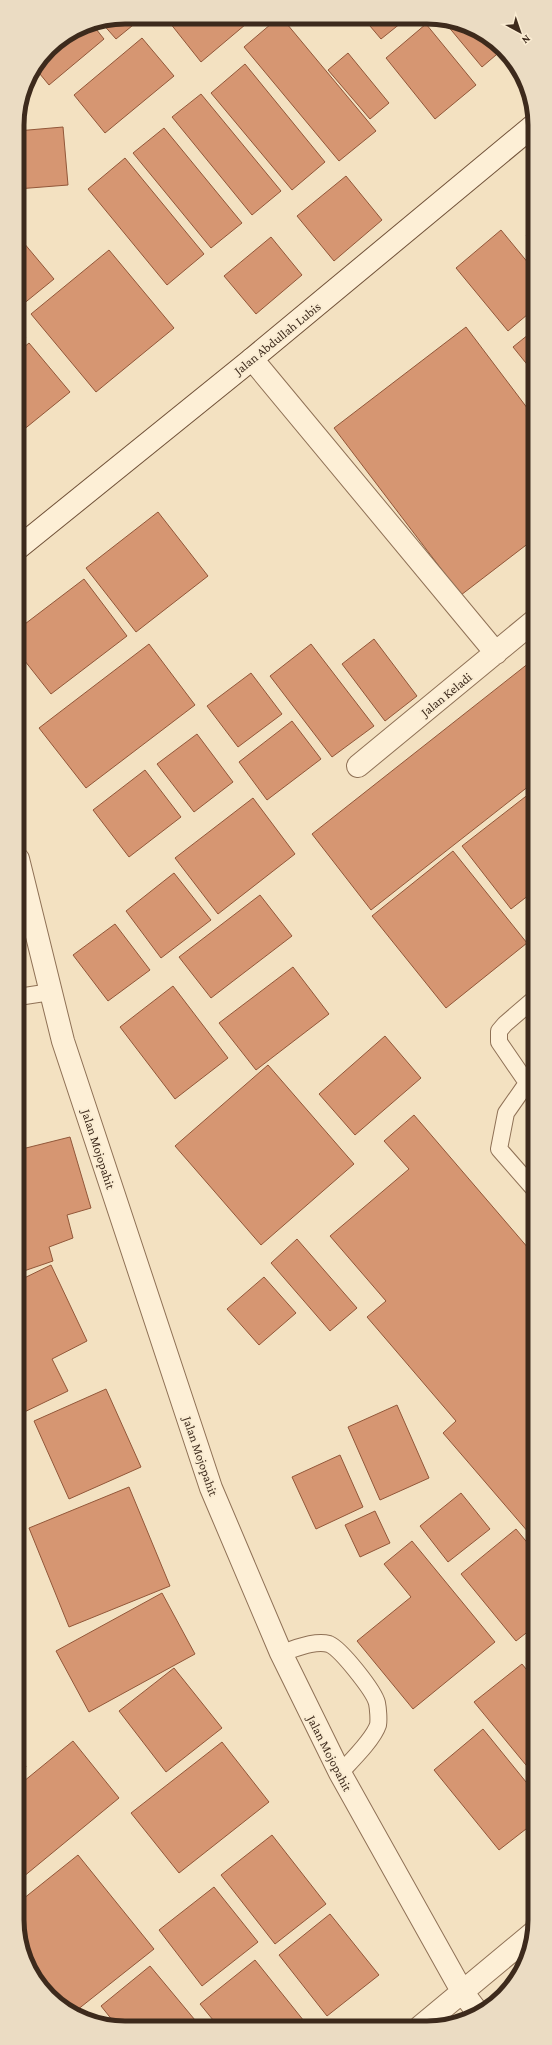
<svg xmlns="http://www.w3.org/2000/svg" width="552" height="2045" font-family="'Crimson Pro',serif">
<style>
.building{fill:#d69672;stroke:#925739}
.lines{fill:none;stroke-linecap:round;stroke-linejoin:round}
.lane-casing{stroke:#8f7156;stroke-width:18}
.street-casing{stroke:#8f7156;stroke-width:24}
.secondary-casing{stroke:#715239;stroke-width:24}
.lane{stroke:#fdefd6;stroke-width:16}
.street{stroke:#fdefd6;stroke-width:22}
.secondary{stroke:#fdefd6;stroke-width:22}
.labels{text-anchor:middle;stroke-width:4;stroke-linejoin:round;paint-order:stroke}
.street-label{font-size:13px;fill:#3d2a1c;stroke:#faecd2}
.rim{fill:none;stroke:#3d2a1c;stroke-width:5}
</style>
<rect width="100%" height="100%" fill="#f3e1c1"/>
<path class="building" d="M 125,17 L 143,17 L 116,39 L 101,22 Z
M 167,17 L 251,18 L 252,19 L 201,62 L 166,18 Z
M 278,18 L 282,18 L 376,131 L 339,161 L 244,47 Z
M 364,19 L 406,19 L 381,39 Z
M 442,19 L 448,19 L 481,31 L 503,49 L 482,67 Z
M 92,24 L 104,39 L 49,85 L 35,68 L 49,48 L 84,25 Z
M 426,24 L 476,85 L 435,119 L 386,58 Z
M 142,38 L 174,76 L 105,133 L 74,95 Z
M 348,53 L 389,103 L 370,119 L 328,70 Z
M 245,64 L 325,162 L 292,190 L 211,93 Z
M 201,94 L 281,191 L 252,215 L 172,117 Z
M 63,127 L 68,185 L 17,189 L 17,131 Z
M 164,128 L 242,223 L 211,248 L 133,153 Z
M 125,158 L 204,254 L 167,285 L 88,189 Z
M 346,176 L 382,220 L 334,261 L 297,216 Z
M 534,228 L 534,245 L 526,235 Z
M 501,230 L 534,270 L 534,309 L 508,331 L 456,268 Z
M 18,236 L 54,279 L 22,305 L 17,300 Z
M 271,237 L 302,275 L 256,314 L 224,276 Z
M 109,250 L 174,328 L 96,392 L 31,314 Z
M 17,327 L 26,338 L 17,345 Z
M 466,327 L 534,417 L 534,539 L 461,595 L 334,428 Z
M 534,330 L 534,373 L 513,347 Z
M 29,343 L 70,392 L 17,435 L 17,353 Z
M 158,512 L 208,576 L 136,632 L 86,568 Z
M 84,579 L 127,636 L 51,694 L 17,651 L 17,630 Z
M 374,639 L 417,696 L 385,721 L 342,664 Z
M 149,644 L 195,705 L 86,788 L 39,728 Z
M 311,644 L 374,726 L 332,757 L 270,676 Z
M 534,659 L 534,782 L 371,910 L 312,834 Z
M 251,673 L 282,714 L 238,747 L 207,706 Z
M 292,721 L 321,759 L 267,800 L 239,762 Z
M 197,734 L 233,782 L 194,812 L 157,764 Z
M 145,770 L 181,817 L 129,857 L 93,810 Z
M 534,790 L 534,891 L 511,909 L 462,846 Z
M 253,798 L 295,854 L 218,914 L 175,858 Z
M 453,851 L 527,943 L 446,1008 L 372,916 Z
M 174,873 L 211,920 L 161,958 L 126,911 Z
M 260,895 L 292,936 L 211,998 L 179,957 Z
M 115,924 L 150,970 L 108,1001 L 73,955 Z
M 293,967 L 329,1014 L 256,1070 L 219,1023 Z
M 173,986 L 228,1058 L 175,1099 L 120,1027 Z
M 385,1036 L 421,1078 L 355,1135 L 319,1094 Z
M 268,1065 L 354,1164 L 261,1245 L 175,1146 Z
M 414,1115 L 535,1256 L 535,1540 L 443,1433 L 456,1421 L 367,1317 L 386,1301 L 330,1236 L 409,1169 L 384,1141 Z
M 70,1137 L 91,1208 L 67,1215 L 73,1238 L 49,1247 L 53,1261 L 18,1273 L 18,1150 Z
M 297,1239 L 357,1308 L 330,1331 L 271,1263 Z
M 51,1265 L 87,1341 L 52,1359 L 68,1391 L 18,1415 L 18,1281 Z
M 264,1277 L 296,1313 L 259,1345 L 227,1309 Z
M 106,1389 L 141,1467 L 69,1499 L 34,1421 Z
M 397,1405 L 429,1478 L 380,1500 L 348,1427 Z
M 340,1455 L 363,1507 L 316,1529 L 292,1477 Z
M 129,1487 L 170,1586 L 69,1627 L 29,1528 Z
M 461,1493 L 490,1529 L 448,1562 L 420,1526 Z
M 375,1511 L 390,1543 L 360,1557 L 345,1525 Z
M 516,1529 L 535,1552 L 535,1626 L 516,1641 L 461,1574 Z
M 412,1541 L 495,1642 L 413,1709 L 357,1641 L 411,1597 L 384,1564 Z
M 162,1593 L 195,1654 L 89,1712 L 56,1651 Z
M 522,1664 L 535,1680 L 535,1776 L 474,1702 Z
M 174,1668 L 222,1728 L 166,1772 L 119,1711 Z
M 483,1729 L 535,1793 L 535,1822 L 499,1850 L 434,1770 Z
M 73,1741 L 119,1798 L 23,1877 L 18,1872 L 18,1850 L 20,1848 L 18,1845 L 18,1786 Z
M 222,1742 L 269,1802 L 179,1873 L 131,1813 Z
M 18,1746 L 26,1767 L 18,1770 Z
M 272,1835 L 326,1904 L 275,1944 L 221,1875 Z
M 78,1855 L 154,1949 L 72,2014 L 44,1991 L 18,1934 L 18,1903 Z
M 214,1887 L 258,1942 L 202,1986 L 159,1930 Z
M 330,1914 L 379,1975 L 327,2016 L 279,1955 Z
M 255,1960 L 304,2021 L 297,2027 L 218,2026 L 200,2004 Z
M 150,1966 L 200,2026 L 117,2026 L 101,2006 Z"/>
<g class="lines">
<defs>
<path id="lane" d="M 18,997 L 51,992
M 534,999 L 505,1024 L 499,1031 L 499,1042 L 534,1093
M 527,1083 L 506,1113 L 499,1149 L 534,1189
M 281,1653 C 295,1649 314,1640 329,1644 C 341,1649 374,1691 377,1703 C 378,1708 379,1720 378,1725 C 373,1740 350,1762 340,1773"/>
<path id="street" d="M 252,359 L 496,653
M 358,766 L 534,621
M 18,859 L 63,1041 L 211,1488 L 281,1653 L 340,1773 L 463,1993 L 479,2014
M 420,2027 L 533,1933"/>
<path id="secondary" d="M 17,549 L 252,359 L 534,125"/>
</defs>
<use href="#lane" class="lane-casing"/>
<use href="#street" class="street-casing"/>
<use href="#secondary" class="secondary-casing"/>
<use href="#lane" class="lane"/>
<use href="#street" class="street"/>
<use href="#secondary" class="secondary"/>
</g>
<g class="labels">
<g class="street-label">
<text transform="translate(277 338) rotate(-39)" y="5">Jalan Abdullah Lubis</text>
<text transform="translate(446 694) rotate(-39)" y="5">Jalan Keladi</text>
<text transform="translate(99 1149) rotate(72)" y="5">Jalan Mojopahit</text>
<text transform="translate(201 1456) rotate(71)" y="5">Jalan Mojopahit</text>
<text transform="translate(330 1753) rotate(63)" y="5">Jalan Mojopahit</text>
</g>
</g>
<path d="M0 0H552V2045H0ZM125 24H427A101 101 0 0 1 528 125V1920A101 101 0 0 1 427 2021H125A101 101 0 0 1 24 1920V125A101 101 0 0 1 125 24Z" fill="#ebdcc3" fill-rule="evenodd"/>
<path class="rim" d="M125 24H427A101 101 0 0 1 528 125V1920A101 101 0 0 1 427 2021H125A101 101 0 0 1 24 1920V125A101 101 0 0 1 125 24Z"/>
<g transform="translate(520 32) rotate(140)" stroke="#faecd2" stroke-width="3" paint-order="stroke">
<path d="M0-3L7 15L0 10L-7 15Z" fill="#3d2a1c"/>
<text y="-6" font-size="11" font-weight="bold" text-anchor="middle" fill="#3d2a1c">N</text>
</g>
</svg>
